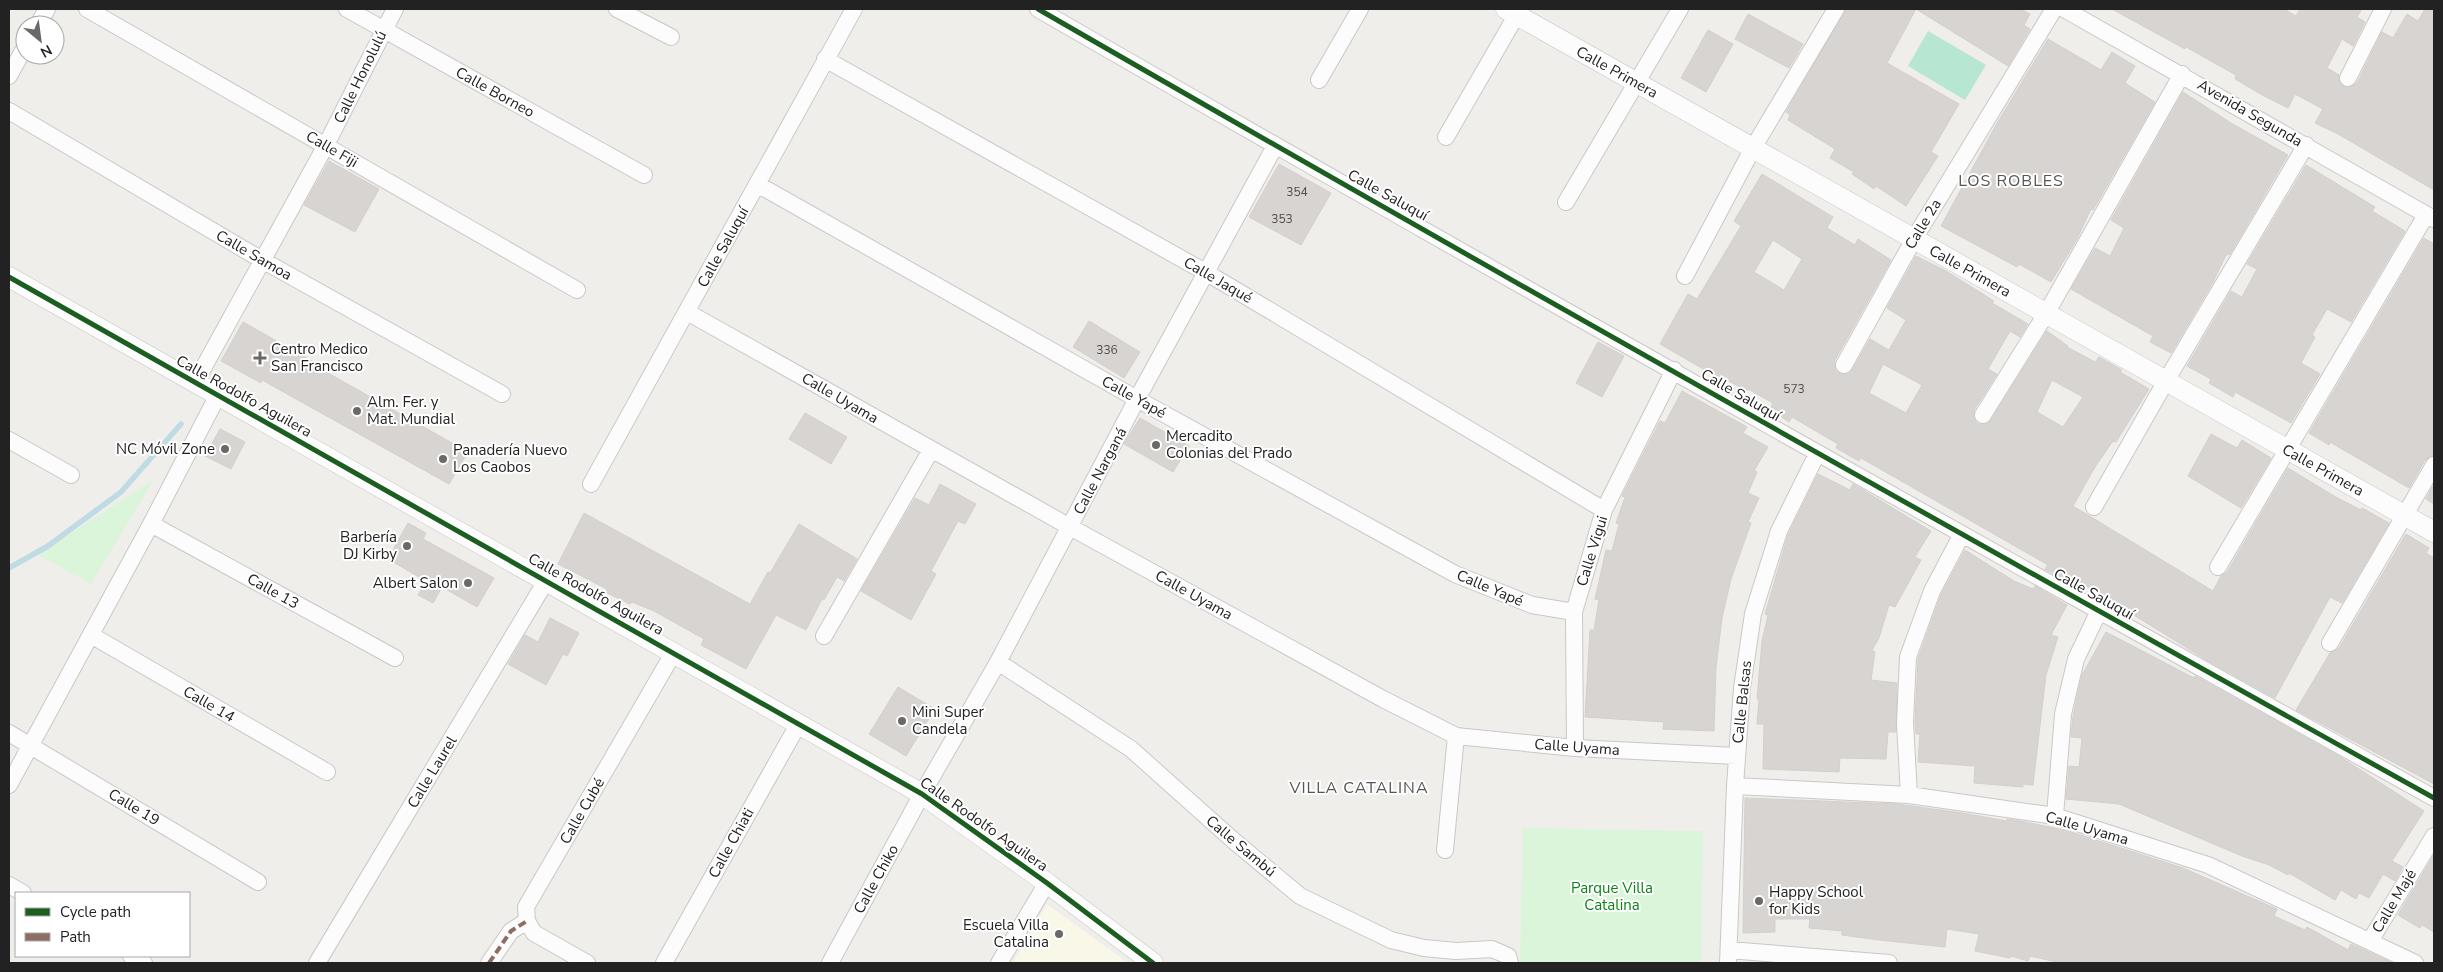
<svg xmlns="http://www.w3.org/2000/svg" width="2443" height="972" font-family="'Nunito Sans',sans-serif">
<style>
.education{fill:#f8f7e8}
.park{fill:#daf5da}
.pitch{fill:#b7e6d2}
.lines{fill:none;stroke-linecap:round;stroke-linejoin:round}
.stream{stroke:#bfdbe3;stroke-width:5.5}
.building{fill:#d7d4d2;stroke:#d3d0cc;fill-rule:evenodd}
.minor-casing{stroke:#c9c8c7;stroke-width:18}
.tertiary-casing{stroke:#c9c8c7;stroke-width:21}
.minor{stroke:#fdfcfc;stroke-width:16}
.tertiary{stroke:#fdfcfc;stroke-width:20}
.quiet{stroke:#8d6e63;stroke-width:4;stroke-dasharray:8 4;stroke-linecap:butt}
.cycleway-casing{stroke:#fff;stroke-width:8}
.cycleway{stroke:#1b5e20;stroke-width:5}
.poi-dot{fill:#6a6968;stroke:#fff;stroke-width:2}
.labels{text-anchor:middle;stroke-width:4;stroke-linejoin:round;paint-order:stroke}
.number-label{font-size:12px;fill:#4f4e4e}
.street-label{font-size:15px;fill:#222;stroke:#fff}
.poi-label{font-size:15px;fill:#222;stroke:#fff;text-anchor:start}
.park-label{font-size:15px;fill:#0c8416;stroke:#fff}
.neighbourhood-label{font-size:16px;letter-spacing:1px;fill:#555;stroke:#fff}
</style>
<rect width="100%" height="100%" fill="#f0eeeb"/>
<path class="education" d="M 1047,904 L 1128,963 L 1013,963 Z"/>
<path class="park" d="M 154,479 L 91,584 L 38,555 Z
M 1523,828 L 1703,831 L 1701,963 L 1520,963 Z"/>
<path class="pitch" d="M 1928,31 L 1986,65 L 1965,100 L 1908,66 Z"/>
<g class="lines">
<path class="stream" d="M 9,568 L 48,546 L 121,492 L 181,424"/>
</g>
<path class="building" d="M 1846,9 L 2021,9 L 2030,14 L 2024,25 L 2030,29 L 2008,66 L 1916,9 L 1887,63 L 1959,104 L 1931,152 L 1938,156 L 1906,206 L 1876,186 L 1874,189 L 1852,174 L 1854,172 L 1830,158 L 1835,149 L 1788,120 L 1790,115 L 1786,112 Z
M 2112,9 L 2284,9 L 2296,16 L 2300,9 L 2362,9 L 2357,17 L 2365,22 L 2353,46 L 2342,39 L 2327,68 L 2339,75 L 2340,84 L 2348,88 L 2357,83 L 2382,32 L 2393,38 L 2407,14 L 2418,21 L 2425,9 L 2434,9 L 2434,190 L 2338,134 L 2315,123 L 2323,109 L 2295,94 L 2288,108 L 2264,96 L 2235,79 L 2236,75 L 2186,47 L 2185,49 Z
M 1748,14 L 1803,44 L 1789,68 L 1735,39 Z
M 1708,30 L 1733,44 L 1706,92 L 1681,78 Z
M 2048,39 L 2101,70 L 2112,52 L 2135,66 L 2125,83 L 2155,102 L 2093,210 L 2091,209 L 2077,239 L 2051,282 L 2019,264 L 2017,267 L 1941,226 L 1996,125 Z
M 2183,92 L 2231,123 L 2288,155 L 2230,254 L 2226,255 L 2213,282 L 2171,353 L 2150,342 L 2153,336 L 2071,289 L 2095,248 L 2110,256 L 2124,228 L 2111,220 Z
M 329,161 L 379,189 L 355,232 L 304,205 Z
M 1279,164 L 1331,193 L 1301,245 L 1249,217 Z
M 2306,165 L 2375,207 L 2372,211 L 2405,231 L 2351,322 L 2327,309 L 2312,335 L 2315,337 L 2301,363 L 2320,374 L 2291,423 L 2235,392 L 2233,397 L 2209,383 L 2211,379 L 2187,366 L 2231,291 L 2242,297 L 2257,269 L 2247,264 Z
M 1762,174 L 1833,217 L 1827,228 L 1855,245 L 1858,239 L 1891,260 L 1835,360 L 1835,370 L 1840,374 L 1849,374 L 1852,370 L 1870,339 L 1889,350 L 1906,320 L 1887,308 L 1916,256 L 1946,271 L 1994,301 L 1992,303 L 2028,324 L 2020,337 L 2010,331 L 1988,369 L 1997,374 L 1974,410 L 1974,419 L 1978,424 L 1987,424 L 1991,420 L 2047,331 L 2068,346 L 2067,347 L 2095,362 L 2099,357 L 2122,370 L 2120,372 L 2149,389 L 2116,442 L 2113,441 L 2095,467 L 2073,506 L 2213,591 L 2221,576 L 2227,572 L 2288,468 L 2334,496 L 2361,510 L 2362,508 L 2389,523 L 2342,603 L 2330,597 L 2275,698 L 2205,659 L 2093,590 L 2079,582 L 2077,587 L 2045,569 L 2048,565 L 1861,458 L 1859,461 L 1836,448 L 1838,444 L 1792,417 L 1789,422 L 1770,409 L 1773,403 L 1748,389 L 1747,391 L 1727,380 L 1726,382 L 1660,344 L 1688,294 L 1697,299 L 1741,226 L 1734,221 ZM 1773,240 L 1802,259 L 1784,290 L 1754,272 ZM 1883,364 L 1922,385 L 1906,413 L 1869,393 ZM 2052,380 L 2083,397 L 2063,427 L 2037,412 Z
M 2424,238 L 2434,244 L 2434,455 L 2425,460 L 2409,488 L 2330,442 L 2329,445 L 2309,433 Z
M 1089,321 L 1140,352 L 1124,378 L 1073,347 Z
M 243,322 L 314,362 L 312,364 L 468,452 L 449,484 L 262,380 L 261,383 L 221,361 Z
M 1598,342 L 1624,356 L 1602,397 L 1576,383 Z
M 1682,391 L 1747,427 L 1743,433 L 1768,447 L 1754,471 L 1757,472 L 1748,493 L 1759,498 L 1748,522 L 1751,523 L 1731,579 L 1722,618 L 1716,667 L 1714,731 L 1663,729 L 1664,722 L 1585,717 L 1590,630 L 1594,630 L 1599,600 L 1595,599 L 1606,550 L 1612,551 L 1619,524 L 1616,523 L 1625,497 L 1622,496 L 1660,421 L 1665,423 Z
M 805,413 L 847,437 L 831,464 L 789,439 Z
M 1140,418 L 1189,446 L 1173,472 L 1124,444 Z
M 220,429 L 245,442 L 231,469 L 205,456 Z
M 2211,434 L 2237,448 L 2242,440 L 2271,458 L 2241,508 L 2188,476 Z
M 1818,474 L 1850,490 L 1853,484 L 1931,531 L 1915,557 L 1921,560 L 1895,607 L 1889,605 L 1879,638 L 1872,650 L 1875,652 L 1871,680 L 1897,683 L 1896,732 L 1888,732 L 1886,759 L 1840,758 L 1839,772 L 1763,769 L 1764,724 L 1757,724 L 1759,699 L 1757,699 L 1762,641 L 1768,615 L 1765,614 L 1788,535 Z
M 940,484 L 976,504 L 965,524 L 958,521 L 931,571 L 936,574 L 911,620 L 861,591 L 915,498 L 929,505 Z
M 2434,484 L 2434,504 L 2426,499 Z
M 584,513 L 750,604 L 768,572 L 770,573 L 799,524 L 857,559 L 844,581 L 837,577 L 824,600 L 822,599 L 806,630 L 776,615 L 746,669 L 701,645 L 704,639 L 654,611 L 632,602 L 630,604 L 605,592 L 607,589 L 558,564 Z
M 408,523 L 426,533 L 423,539 L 494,578 L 477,607 L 442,587 L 433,603 L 418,595 L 426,581 L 388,559 Z
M 2406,534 L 2429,548 L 2426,553 L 2434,558 L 2434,784 L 2296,710 L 2330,653 L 2339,648 Z
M 1965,550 L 2014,581 L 2033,589 L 2035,586 L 2067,605 L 2051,635 L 2058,637 L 2046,675 L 2033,785 L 2023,784 L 2023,787 L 1974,783 L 1975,766 L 1918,762 L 1920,734 L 1916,734 L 1915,723 L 1918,659 L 1941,595 Z
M 550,618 L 579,633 L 567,656 L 563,654 L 546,685 L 508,664 L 525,635 L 538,642 Z
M 2106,632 L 2194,678 L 2195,676 L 2339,756 L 2424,811 L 2392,861 L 2403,867 L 2395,881 L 2383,874 L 2369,898 L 2359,893 L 2356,899 L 2341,890 L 2335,900 L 2289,873 L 2288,875 L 2269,865 L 2242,856 L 2119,804 L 2066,799 L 2069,766 L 2079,767 L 2082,738 L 2071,737 L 2073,716 L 2082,675 Z
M 898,687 L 935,709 L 906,756 L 869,734 Z
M 1745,798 L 1897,804 L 1962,813 L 2007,821 L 2007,819 L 2020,821 L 2065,830 L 2183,868 L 2277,909 L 2274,916 L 2305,930 L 2307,927 L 2348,950 L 2351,944 L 2392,963 L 2061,963 L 2030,956 L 2028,961 L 2011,956 L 2010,958 L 1975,951 L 1979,934 L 1947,929 L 1945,947 L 1879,940 L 1842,935 L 1842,931 L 1809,928 L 1810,919 L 1775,919 L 1775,932 L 1743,933 Z
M 2434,855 L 2434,932 L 2422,925 L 2420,928 L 2398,915 Z"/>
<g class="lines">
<defs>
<path id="minor" d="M 87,9 L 577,290
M 347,9 L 644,175
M 617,9 L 671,37
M 1038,9 C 1501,276 1967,538 2434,798
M 2064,9 L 2434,219
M 38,25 L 47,9
M 825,59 L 1207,273 L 1604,510
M 9,76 L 25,47
M 2348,78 L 2383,9
M 1319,80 L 1360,9
M 9,111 L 262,260 L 502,394
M 1446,137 L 1520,9
M 757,184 L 1137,399 L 1455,574 L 1532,605 L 1574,612
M 1566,202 L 1680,9
M 1685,276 L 1753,148 L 1836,9
M 687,312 L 1070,527 L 1383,699 L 1456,736 L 1575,748 L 1737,756
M 1844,365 L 1914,239 L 2054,9
M 195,383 L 326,145 L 395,9
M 1983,415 L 2046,314 L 2182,74
M 9,440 L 71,475
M 591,484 L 854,9
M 2094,507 L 2166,381 L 2306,145
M 151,524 L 395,658
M 2218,567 L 2426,215
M 91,635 L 327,772
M 824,636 L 931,450
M 2330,643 L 2434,465
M 998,662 L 1131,749 L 1234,841 L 1300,896 L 1391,940 L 1424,948 L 1456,951 L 1492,949 L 1508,956 L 1510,963
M 9,733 L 258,882
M 1575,748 L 1574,612 L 1604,510 L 1674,370
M 9,785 L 151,524 L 218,395
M 1735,786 L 1909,795 L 2055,816 L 2208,865 L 2415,963
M 1909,795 L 1905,723 L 1908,657 L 1932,591 L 1962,534
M 2055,816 L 2063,714 L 2076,659 L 2099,611
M 1445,850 L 1456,736
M 9,885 L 23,893
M 2370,941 L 2434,836
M 1729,950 L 1889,963
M 131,956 L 144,963
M 317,963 L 546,581
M 489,963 L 511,931 L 527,921
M 587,963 L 534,933 L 527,921 L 526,907 L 674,652
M 664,963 L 799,723
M 830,963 L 922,794 L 998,662 L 1137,399 L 1275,146
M 999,963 L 1047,883
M 1728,963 L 1735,786 L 1742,688 L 1753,614 L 1779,531 L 1817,454"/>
<path id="tertiary" d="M 1506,9 L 2434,532
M 9,277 L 922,794 L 1047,883 L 1153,963"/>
</defs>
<use href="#minor" class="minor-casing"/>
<use href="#tertiary" class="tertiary-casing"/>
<use href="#minor" class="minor"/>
<use href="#tertiary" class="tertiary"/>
<path class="quiet" d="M 489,963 L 511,931 L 527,921"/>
<defs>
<path id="cycleway" d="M 1038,9 C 1501,276 1967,538 2434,798
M 9,277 L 922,794 L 1047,883 L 1153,963"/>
</defs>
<use href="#cycleway" class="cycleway-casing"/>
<use href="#cycleway" class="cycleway"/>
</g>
<g class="poi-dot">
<path d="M257.5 350.5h5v5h5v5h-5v5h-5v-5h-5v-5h5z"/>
<circle cx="357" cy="411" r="5"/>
<circle cx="1156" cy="445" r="5"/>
<circle cx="225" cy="449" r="5"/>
<circle cx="443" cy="459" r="5"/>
<circle cx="407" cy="546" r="5"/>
<circle cx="468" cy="583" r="5"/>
<circle cx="902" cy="721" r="5"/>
<circle cx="1759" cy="901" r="5"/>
<circle cx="1059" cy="934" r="5"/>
</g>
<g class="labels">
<g class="number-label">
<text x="1297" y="196">354</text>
<text x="1282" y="223">353</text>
<text x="1107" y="354">336</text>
<text x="1794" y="393">573</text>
</g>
<g class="street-label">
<text transform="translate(1617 72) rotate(29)" y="5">Calle Primera</text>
<text transform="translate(360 77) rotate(-64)" y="5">Calle Honolulú</text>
<text transform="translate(495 92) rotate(29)" y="5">Calle Borneo</text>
<text transform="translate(2250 113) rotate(30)" y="5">Avenida Segunda</text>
<text transform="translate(332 149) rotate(30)" y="5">Calle Fiji</text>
<text transform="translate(1388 195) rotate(29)" y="5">Calle Saluquí</text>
<text transform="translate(1923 224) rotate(-59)" y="5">Calle 2a</text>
<text transform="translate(723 247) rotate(-61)" y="5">Calle Saluquí</text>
<text transform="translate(254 255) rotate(30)" y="5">Calle Samoa</text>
<text transform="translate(1970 271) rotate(29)" y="5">Calle Primera</text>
<text transform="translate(1218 280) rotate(30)" y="5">Calle Jaqué</text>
<text transform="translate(1741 395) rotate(30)" y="5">Calle Saluquí</text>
<text transform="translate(244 396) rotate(29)" y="5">Calle Rodolfo Aguilera</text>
<text transform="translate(1134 397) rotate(29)" y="5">Calle Yapé</text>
<text transform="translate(840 398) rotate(30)" y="5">Calle Uyama</text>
<text transform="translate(2323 470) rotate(29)" y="5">Calle Primera</text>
<text transform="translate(1100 471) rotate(-62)" y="5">Calle Narganá</text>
<text transform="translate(1592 551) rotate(-73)" y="5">Calle Vigui</text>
<text transform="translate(1490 588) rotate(23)" y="5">Calle Yapé</text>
<text transform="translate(273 591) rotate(29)" y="5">Calle 13</text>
<text transform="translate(596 594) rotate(29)" y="5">Calle Rodolfo Aguilera</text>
<text transform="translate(2094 594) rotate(29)" y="5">Calle Saluquí</text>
<text transform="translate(1194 595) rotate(29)" y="5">Calle Uyama</text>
<text transform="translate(1742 702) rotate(-84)" y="5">Calle Balsas</text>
<text transform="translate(209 704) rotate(30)" y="5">Calle 14</text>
<text transform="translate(1577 747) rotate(4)" y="5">Calle Uyama</text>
<text transform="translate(432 772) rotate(-59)" y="5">Calle Laurel</text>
<text transform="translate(134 807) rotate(31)" y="5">Calle 19</text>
<text transform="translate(582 811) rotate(-60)" y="5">Calle Cubé</text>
<text transform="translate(984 824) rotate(35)" y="5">Calle Rodolfo Aguilera</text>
<text transform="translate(2087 828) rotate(16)" y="5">Calle Uyama</text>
<text transform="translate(731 843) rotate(-61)" y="5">Calle Chiati</text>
<text transform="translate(1241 846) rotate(40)" y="5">Calle Sambú</text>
<text transform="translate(876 879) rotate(-61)" y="5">Calle Chiko</text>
<text transform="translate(2394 901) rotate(-59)" y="5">Calle Majé</text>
</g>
<g class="poi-label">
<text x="271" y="354">Centro Medico<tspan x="271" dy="17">San Francisco</tspan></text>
<text x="367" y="407">Alm. Fer. y<tspan x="367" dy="17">Mat. Mundial</tspan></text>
<text x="1166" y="441">Mercadito<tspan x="1166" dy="17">Colonias del Prado</tspan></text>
<text x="215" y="454" text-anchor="end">NC Móvil Zone</text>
<text x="453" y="455">Panadería Nuevo<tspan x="453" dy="17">Los Caobos</tspan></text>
<text x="397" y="542" text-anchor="end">Barbería<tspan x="397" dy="17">DJ Kirby</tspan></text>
<text x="458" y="588" text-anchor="end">Albert Salon</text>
<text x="912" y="717">Mini Super<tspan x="912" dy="17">Candela</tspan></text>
<text x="1769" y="897">Happy School<tspan x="1769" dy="17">for Kids</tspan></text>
<text x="1049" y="930" text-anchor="end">Escuela Villa<tspan x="1049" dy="17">Catalina</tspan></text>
</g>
<g class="park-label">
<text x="1612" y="893">Parque Villa<tspan x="1612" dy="17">Catalina</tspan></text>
</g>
<g class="neighbourhood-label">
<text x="2011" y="186">LOS ROBLES</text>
<text x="1359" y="793">VILLA CATALINA</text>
</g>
</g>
<rect width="2443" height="972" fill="none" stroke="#222222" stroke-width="20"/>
<rect x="15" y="892" width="175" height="65" fill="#ffffff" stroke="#a7a7a7"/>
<rect x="25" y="908" width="25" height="8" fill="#1b5e20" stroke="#a7a7a7"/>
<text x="60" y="917" font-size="15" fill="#222222">Cycle path</text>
<rect x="25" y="933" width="25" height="8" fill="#8d6e63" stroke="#a7a7a7"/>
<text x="60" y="942" font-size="15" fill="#222222">Path</text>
<g transform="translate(40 40) rotate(151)"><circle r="24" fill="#ffffff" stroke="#a7a7a7"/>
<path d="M0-4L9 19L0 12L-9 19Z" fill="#6a6968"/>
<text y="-8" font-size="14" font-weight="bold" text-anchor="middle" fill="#222222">N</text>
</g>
</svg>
